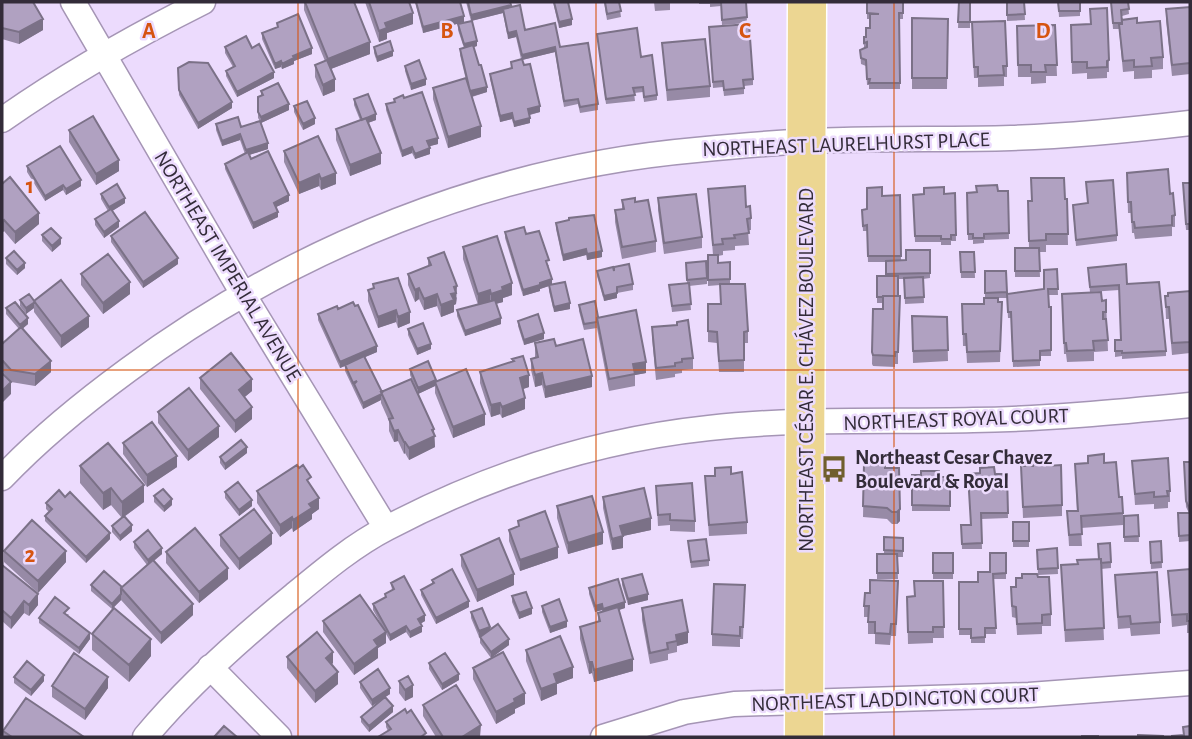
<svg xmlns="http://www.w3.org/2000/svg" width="1192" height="739" font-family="'Alegreya Sans',sans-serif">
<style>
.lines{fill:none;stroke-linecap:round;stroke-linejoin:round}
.street-casing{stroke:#a595b5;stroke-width:27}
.primary-casing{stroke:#fff;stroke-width:41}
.street{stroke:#fff;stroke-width:24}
.primary{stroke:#ecd692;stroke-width:38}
.wall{fill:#978aa6}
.shaded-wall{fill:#7b7187}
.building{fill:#b0a1c1;stroke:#7b7187;stroke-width:2}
.grid{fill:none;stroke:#d65410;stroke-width:2;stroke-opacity:0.55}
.labels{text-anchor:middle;stroke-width:5;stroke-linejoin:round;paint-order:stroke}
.street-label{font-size:21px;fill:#332c39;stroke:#ecdbfd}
.poi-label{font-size:21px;font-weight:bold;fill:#332c39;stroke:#ecdbfd;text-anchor:start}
.grid-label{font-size:23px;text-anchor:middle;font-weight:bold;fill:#d65410;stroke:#ecdbfd;stroke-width:5;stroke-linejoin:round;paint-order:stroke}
</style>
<rect width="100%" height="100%" fill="#ecdbfd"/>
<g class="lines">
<defs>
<path id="street" d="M 73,2 L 243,294 L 386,528
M 2,120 C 66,75 133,37 203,2
M 2,478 C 40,438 83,403 128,370 C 294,247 491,168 696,150 C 745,145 795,141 844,140 C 900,138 955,140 1011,138 C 1071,136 1131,130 1190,123
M 210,667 L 279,737
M 145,737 C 189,684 241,638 294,595 C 323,571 354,545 387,528 C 488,475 596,440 709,428 C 796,418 885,422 973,420 C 1045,419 1118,412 1190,405
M 603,737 L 684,712 L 734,704 L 1029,695 L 1190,683"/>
<path id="primary" d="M 804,737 L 807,2"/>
</defs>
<use href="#street" class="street-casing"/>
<use href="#primary" class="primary-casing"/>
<use href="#street" class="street"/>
<use href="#primary" class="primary"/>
</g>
<path class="wall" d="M 2,2 L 43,30 L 19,44 L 2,39 Z
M 304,2 L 354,2 L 370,54 L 331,69 L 335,91 L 323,96 L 315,77 L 315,65 L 325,61 L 304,10 Z
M 365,2 L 409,2 L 413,24 L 387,33 L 387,39 L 379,42 Z
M 415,2 L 460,2 L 464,22 L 423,33 Z
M 466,2 L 510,2 L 511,7 L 525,30 L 560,47 L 598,104 L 598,110 L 580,113 L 578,104 L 564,107 L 555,52 L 522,60 L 540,112 L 530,115 L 530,123 L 514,127 L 512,119 L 500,122 L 490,79 L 490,74 L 511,69 L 511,62 L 521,59 L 516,37 L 508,39 L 503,13 L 471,21 Z
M 553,2 L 568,2 L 572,25 L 559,28 Z
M 604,2 L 619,2 L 621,17 L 607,20 Z
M 654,2 L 670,2 L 670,10 L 655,11 Z
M 699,2 L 746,2 L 747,23 L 722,25 L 721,6 L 710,7 L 710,4 L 699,4 Z
M 867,2 L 903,2 L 903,19 L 900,19 L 900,89 L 869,89 L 869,85 L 867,85 L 866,66 L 861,64 L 860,50 L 864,48 L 864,37 L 866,37 L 870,28 L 870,19 L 867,19 Z
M 959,2 L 970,2 L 970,28 L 958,28 Z
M 1007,2 L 1024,2 L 1025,20 L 1007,21 Z
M 1058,2 L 1080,2 L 1080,16 L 1059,17 Z
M 1111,2 L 1128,2 L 1129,14 L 1122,16 L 1122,20 L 1137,23 L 1163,57 L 1163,69 L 1152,70 L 1152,78 L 1134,79 L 1134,71 L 1123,72 L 1119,29 L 1113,29 Z
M 1190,7 L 1190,74 L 1172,76 L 1166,20 L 1166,9 Z
M 1090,9 L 1109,60 L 1109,72 L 1107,72 L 1107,78 L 1087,79 L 1087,73 L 1072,74 L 1071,25 L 1090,24 Z
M 912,18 L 948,19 L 947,89 L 912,89 Z
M 277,23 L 312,54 L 294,61 L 294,64 L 282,69 L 281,67 L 275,69 L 262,39 L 262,33 L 277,27 Z
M 458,24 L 477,46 L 474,47 L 487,92 L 472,97 L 481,137 L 448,148 L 433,99 L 433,88 L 466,80 L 460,55 L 460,49 L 464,48 L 458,30 Z
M 1055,25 L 1057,76 L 1046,76 L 1046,83 L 1031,84 L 1031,77 L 1018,77 L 1017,26 Z
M 709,33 L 753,79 L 753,85 L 744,86 L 744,94 L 724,96 L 723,87 L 713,88 Z
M 597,34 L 641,57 L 657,95 L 657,100 L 644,102 L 643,92 L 634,93 L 635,101 L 606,104 Z
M 972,34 L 1007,66 L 1007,77 L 1004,77 L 1004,86 L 978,87 L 978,78 L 974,78 Z
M 662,43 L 710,86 L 710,97 L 667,101 Z
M 225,47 L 252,48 L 274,78 L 237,97 L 226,76 L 226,71 L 233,67 L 225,53 Z
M 374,47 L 393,56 L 377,62 L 374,53 Z
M 405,66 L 426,85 L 411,90 L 405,71 Z
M 178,68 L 232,108 L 198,129 L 179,95 Z
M 261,91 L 289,110 L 261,123 L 268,149 L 249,155 L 251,159 L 289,201 L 276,207 L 278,217 L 253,229 L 225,169 L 225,164 L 245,154 L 240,140 L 222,146 L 216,130 L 216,124 L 241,127 L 260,121 L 258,118 L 258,97 L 261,96 Z
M 404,98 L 438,144 L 429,146 L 430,154 L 415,159 L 412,153 L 402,157 L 386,110 L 386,104 L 394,102 L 394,99 Z
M 354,99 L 376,120 L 368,123 L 381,164 L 350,176 L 336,140 L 336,129 L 360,120 L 354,105 Z
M 294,106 L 315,124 L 303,130 L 294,112 Z
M 69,130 L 119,171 L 96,185 L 69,142 Z
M 284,151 L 336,184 L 321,190 L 319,186 L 299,194 L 284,162 Z
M 27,166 L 81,186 L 66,195 L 63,190 L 45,201 L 27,172 Z
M 1127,173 L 1170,194 L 1175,215 L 1175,227 L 1172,227 L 1172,236 L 1135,239 L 1134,233 L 1132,233 L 1131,213 L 1128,213 Z
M 1190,183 L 1190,230 L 1186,230 L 1183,189 Z
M 2,184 L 39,224 L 15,244 L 4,231 L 2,233 Z
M 708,189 L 746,207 L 751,218 L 751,230 L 748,230 L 749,245 L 735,246 L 735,250 L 723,251 L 723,255 L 718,256 L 718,263 L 730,262 L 730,284 L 748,331 L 748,343 L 744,343 L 744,372 L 719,372 L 717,343 L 708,342 L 708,304 L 721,304 L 720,285 L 708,286 L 708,255 L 713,255 Z
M 1008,191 L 1009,239 L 984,240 L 984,243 L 973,244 L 973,240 L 968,240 L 967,193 Z
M 955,193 L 956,241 L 951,241 L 951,245 L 941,245 L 941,242 L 915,242 L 913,195 Z
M 101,194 L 125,203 L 112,211 L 119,227 L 104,238 L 95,225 L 95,219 L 108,211 L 101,199 Z
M 900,195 L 901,260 L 906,260 L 930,250 L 930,278 L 923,279 L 924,303 L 905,304 L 904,279 L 898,279 L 898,364 L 895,364 L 895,367 L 873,366 L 872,364 L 873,309 L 883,309 L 883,303 L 877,303 L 877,276 L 886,276 L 886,262 L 868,262 L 867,231 L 863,231 L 862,210 L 867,209 L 882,196 Z
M 658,198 L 702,237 L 702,248 L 664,254 L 658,210 Z
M 1067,199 L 1068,245 L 1046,245 L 1046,252 L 1039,252 L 1040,277 L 1015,277 L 1015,248 L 1029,248 L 1028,201 Z
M 622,200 L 635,202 L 656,241 L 656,252 L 622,259 L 615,222 L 615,210 L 622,209 Z
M 1087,203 L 1117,235 L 1117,241 L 1076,246 L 1073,211 Z
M 556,223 L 602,257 L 587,260 L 586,255 L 563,261 L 556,229 Z
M 505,232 L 526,234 L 549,266 L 548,266 L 552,285 L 570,309 L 554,312 L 549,291 L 549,286 L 540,289 L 540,291 L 523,296 L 505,238 Z
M 42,235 L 61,244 L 52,252 L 42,241 Z
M 111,236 L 178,264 L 143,288 L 111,242 Z
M 463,247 L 512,295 L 503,298 L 503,302 L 496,304 L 501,324 L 465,336 L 457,316 L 457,310 L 478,305 L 463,259 Z
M 960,252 L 974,252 L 975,278 L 961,278 Z
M 6,258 L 25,268 L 17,275 L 6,264 Z
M 428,258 L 457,298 L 456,304 L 454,305 L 454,312 L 441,317 L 437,306 L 424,310 L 419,299 L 415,302 L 408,285 L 408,274 L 428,266 Z
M 686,263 L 707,278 L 707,284 L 689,286 L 691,310 L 672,312 L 669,285 L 687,283 Z
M 1057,269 L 1058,295 L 1048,295 L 1049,307 L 1051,307 L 1051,356 L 1040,356 L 1040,366 L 1013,367 L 1011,318 L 1008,318 L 1007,298 L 998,298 L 998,302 L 1002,302 L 1000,362 L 967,363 L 966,346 L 963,346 L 962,304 L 984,304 L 985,298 L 985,271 L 1006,271 L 1007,294 L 1044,289 Z
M 597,271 L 614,271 L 633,284 L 633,290 L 617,293 L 617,298 L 604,301 L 597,276 Z
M 1088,273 L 1127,284 L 1166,351 L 1166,356 L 1122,359 L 1122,356 L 1115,357 L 1115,340 L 1121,340 L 1119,290 L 1090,292 Z
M 81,274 L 130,294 L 103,314 L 81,285 Z
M 373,284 L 410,323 L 398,328 L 396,322 L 378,328 L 368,301 L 368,290 L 373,289 Z
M 1190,291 L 1190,353 L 1172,355 L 1169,319 L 1166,319 L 1165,296 Z
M 1062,294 L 1102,301 L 1106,300 L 1108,351 L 1094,352 L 1094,361 L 1067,362 L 1066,354 L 1064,354 Z
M 20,300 L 34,301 L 89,327 L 61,348 L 34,312 L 34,308 L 26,314 L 20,306 Z
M 579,305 L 598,317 L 646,373 L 635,375 L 635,386 L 609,391 L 597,328 L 584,330 L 579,311 Z
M 6,308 L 28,324 L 23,328 L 51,372 L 35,386 L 11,382 L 2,371 L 2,344 L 19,329 L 6,314 Z
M 338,309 L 377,352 L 365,357 L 382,392 L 414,384 L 410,375 L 410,369 L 436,382 L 485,425 L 453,438 L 435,393 L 435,386 L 418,394 L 434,434 L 435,447 L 409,460 L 405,453 L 404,454 L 398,441 L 394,442 L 389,431 L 389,421 L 381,403 L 381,400 L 363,409 L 345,371 L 345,366 L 340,368 L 318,320 L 318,314 Z
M 912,316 L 947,317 L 948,361 L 913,363 Z
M 518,321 L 544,339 L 524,345 L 518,326 Z
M 652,327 L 693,358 L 693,369 L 682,370 L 682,373 L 675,374 L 675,377 L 656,380 L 652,338 Z
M 408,329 L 431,349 L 417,355 L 408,335 Z
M 535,343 L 556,346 L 592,387 L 545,398 L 542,385 L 535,387 L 531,370 L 531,359 L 535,358 Z
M 512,359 L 529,387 L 523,389 L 525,409 L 502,418 L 500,414 L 491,417 L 480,383 L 480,372 L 512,362 Z
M 200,378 L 252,391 L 244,397 L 252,419 L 235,433 L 200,389 Z
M 158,412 L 219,437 L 188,461 L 158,423 Z
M 123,443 L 177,467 L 147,487 L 123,454 Z
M 247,453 L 225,470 L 220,463 L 220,457 Z
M 1132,461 L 1170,491 L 1170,502 L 1168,502 L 1168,508 L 1154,509 L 1154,504 L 1135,505 Z
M 1184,462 L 1190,462 L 1190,541 L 1179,542 L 1178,513 L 1189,513 L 1186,507 Z
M 1104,463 L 1119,497 L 1123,513 L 1123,525 L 1081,528 L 1082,546 L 1069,546 L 1067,511 L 1077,511 L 1075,464 Z
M 864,464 L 885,468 L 900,521 L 897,524 L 892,524 L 887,519 L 863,517 Z
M 80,466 L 144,502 L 124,517 L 132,531 L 120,541 L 112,532 L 112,526 L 122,518 L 111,505 L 103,510 L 80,483 Z
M 1021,466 L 1062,505 L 1062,516 L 1023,518 Z
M 731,474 L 747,522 L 747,534 L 709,536 L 705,476 Z
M 995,474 L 1007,474 L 1008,518 L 981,519 L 982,549 L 962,549 L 961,525 L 971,525 Z
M 912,475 L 950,477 L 950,511 L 912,511 Z
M 311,486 L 319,509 L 312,514 L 312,519 L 293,532 L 292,528 L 280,537 L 257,503 L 257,491 Z
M 656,486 L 695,521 L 695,532 L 670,531 L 670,525 L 658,526 Z
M 225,492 L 252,506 L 239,516 L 225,498 Z
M 154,496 L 172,505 L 164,512 L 154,502 Z
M 65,497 L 110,539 L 86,563 L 45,521 L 45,516 L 49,512 L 46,509 L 46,503 Z
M 603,497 L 651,530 L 623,536 L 623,548 L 612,550 L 603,508 Z
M 557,506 L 603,544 L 568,554 L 557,518 Z
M 1138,515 L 1139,542 L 1124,542 L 1124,516 Z
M 518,521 L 558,558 L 520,571 L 509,541 L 509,530 L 518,526 Z
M 1013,522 L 1029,522 L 1029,547 L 1013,547 Z
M 220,535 L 272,544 L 239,570 L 220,546 Z
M 884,537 L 903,538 L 903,557 L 897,557 L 898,579 L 877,579 L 877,554 L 884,554 Z
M 688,541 L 709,560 L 709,566 L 691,568 Z
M 1161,541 L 1162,568 L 1151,569 L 1150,542 Z
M 134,542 L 162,554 L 154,561 L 193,615 L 161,644 L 121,600 L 112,609 L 91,591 L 91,585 L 122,587 L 147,565 L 134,548 Z
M 1057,548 L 1058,574 L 1038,575 L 1037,550 Z
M 4,551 L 66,562 L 38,593 L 4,562 Z
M 166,552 L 228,579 L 199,603 L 166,563 Z
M 933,553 L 953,553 L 953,579 L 933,579 Z
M 1006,553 L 1006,579 L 993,579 L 996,634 L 985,634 L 985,643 L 971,643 L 971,635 L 959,635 L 959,582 L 978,582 L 990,572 Z
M 461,555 L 514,585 L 477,602 L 461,566 Z
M 1111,562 L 1111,568 L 1101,569 L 1104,640 L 1065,642 L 1061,565 Z
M 2,565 L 38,605 L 29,616 L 24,613 L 11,629 L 2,621 Z
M 1190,569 L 1190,633 L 1187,633 L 1187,625 L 1172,627 L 1168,571 Z
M 1115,575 L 1160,622 L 1160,634 L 1131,636 L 1130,628 L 1118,629 Z
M 1038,577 L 1051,614 L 1051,626 L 1042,626 L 1042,634 L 1017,635 L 1016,618 L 1012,617 L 1011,599 L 1016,587 Z
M 622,579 L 648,600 L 628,605 L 622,585 Z
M 432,580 L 469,607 L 436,624 L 421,595 L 421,590 L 432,584 Z
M 898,581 L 896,636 L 891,636 L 890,645 L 875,644 L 875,634 L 868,634 L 868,617 L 864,617 L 864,606 L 870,593 Z
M 943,581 L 944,638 L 933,638 L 933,643 L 908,644 L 907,597 L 914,596 Z
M 391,583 L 425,621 L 420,624 L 422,632 L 410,638 L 406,632 L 390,641 L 386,634 L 386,643 L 378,648 L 378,658 L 354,675 L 323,632 L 323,621 L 381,624 L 373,610 L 373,604 L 385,598 L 385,594 L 392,590 Z
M 745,585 L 743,639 L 740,639 L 740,647 L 712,646 L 712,634 Z
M 589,588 L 625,608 L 619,610 L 633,671 L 594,682 L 592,673 L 589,674 L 580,639 L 580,627 L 598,622 L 598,613 L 602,612 L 602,610 L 595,612 L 589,594 Z
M 512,596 L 532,614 L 519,619 L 512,602 Z
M 542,606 L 567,627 L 550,633 L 542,612 Z
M 642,608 L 688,643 L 677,646 L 677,652 L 668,654 L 668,660 L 650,664 L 642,620 Z
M 471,612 L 490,630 L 509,645 L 491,658 L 480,643 L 480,637 L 482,635 L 479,637 L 471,618 Z
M 69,614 L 67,616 L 90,639 L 79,654 L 39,623 L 39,618 Z
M 92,634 L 151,656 L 129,682 L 92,650 Z
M 526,650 L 573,678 L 557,684 L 557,694 L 541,701 L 526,661 Z
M 287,657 L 333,663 L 331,665 L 338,684 L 315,703 L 287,668 Z
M 429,663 L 459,680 L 442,690 L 429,669 Z
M 473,668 L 525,704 L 515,709 L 515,713 L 496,724 L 473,679 Z
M 14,677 L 44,681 L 31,696 L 14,683 Z
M 399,681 L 413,697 L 405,701 L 399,693 Z
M 360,682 L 390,694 L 385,697 L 393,712 L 369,732 L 361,722 L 361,717 L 382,699 L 372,706 L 360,688 Z
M 52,686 L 108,688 L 85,720 L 52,697 Z
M 423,705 L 481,737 L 436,737 L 423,716 Z
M 386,722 L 426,737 L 388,731 L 386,727 Z
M 3,731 L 84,737 L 3,737 Z"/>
<path class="shaded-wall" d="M 511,5 L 511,11 L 503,9 L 503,13 L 471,21 L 471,15 Z
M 413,13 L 413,24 L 387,33 L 387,39 L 379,42 L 379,31 L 385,23 Z
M 464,16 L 464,22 L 423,33 L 423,27 Z
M 43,19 L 43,30 L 19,44 L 19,32 Z
M 572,19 L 572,25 L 559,28 L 559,22 Z
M 516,31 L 516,37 L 508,39 L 508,33 Z
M 477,41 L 477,46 L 464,50 L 464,44 Z
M 370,42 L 370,54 L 328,70 L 328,59 Z
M 555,47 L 555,52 L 522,60 L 522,55 Z
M 312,48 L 312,54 L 294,61 L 294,64 L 282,69 L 282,64 L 293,56 Z
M 393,51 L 393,56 L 377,62 L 377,57 Z
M 281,61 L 281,67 L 275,69 L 275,64 Z
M 274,72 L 274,78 L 237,97 L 237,92 Z
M 335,79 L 335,91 L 323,96 L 323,85 Z
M 426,79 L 426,85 L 411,90 L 411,84 Z
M 487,87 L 487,92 L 470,97 L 470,91 Z
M 232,102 L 232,108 L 198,129 L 198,123 Z
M 289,104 L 289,110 L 261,123 L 261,117 Z
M 540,106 L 540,112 L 528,115 L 528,109 Z
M 512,113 L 512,119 L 500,122 L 500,116 Z
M 376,114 L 376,120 L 362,125 L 362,120 Z
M 315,118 L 315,124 L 303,130 L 303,124 Z
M 530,118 L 530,123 L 514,127 L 514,122 Z
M 481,126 L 481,137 L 448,148 L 448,137 Z
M 240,134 L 240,140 L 222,146 L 222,141 Z
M 438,138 L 438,144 L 427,147 L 427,141 Z
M 268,143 L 268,149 L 246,156 L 246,150 Z
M 412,147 L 412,153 L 402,157 L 402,151 Z
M 430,148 L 430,154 L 415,159 L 415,154 Z
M 381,153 L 381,164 L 350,176 L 350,165 Z
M 119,160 L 119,171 L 96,185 L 96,174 Z
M 336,173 L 336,184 L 321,190 L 321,179 Z
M 319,174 L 319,186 L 299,194 L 299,183 Z
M 81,180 L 81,186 L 66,195 L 66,189 Z
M 63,185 L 63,190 L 45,201 L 45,196 Z
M 289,195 L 289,201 L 274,208 L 274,203 Z
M 125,198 L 125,203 L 109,213 L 109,207 Z
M 278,212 L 278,217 L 253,229 L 253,223 Z
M 39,213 L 39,224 L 15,244 L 15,232 Z
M 4,220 L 4,231 L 2,233 L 2,222 Z
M 119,221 L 119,227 L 104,238 L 104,232 Z
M 61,238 L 61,244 L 52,252 L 52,246 Z
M 586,249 L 586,255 L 563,261 L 563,255 Z
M 602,251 L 602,257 L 587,260 L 587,254 Z
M 178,258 L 178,264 L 143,288 L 143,282 Z
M 25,263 L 25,268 L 17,275 L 17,270 Z
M 552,279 L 552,285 L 540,289 L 540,291 L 523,296 L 523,290 Z
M 130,282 L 130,294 L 103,314 L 103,303 Z
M 512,283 L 512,295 L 503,298 L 503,302 L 491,305 L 491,294 L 502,287 Z
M 457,286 L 456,304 L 454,305 L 454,312 L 441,317 L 441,305 L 451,294 L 454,287 Z
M 419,288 L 419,299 L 415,302 L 415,290 Z
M 490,290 L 490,302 L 478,306 L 478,294 Z
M 617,293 L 617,298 L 604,301 L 604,296 Z
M 437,294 L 437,306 L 424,310 L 424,299 Z
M 34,302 L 34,308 L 26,314 L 26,308 Z
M 570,303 L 570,309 L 554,312 L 554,307 Z
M 396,310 L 396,322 L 378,328 L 378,317 Z
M 410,312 L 410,323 L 398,328 L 398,317 Z
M 89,316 L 89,327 L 61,348 L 61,336 Z
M 28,318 L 28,324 L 20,331 L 20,325 Z
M 501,318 L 501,324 L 465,336 L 465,331 Z
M 544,333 L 544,339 L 524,345 L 524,340 Z
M 431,344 L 431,349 L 417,355 L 417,349 Z
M 377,346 L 377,352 L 340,368 L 340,362 Z
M 51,361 L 51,372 L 35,386 L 35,374 Z
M 646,362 L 646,373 L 635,375 L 633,364 Z
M 542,373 L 542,385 L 535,387 L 535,375 Z
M 529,375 L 529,387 L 520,390 L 520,378 Z
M 592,376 L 592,387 L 545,398 L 545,387 Z
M 252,379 L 252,391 L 239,402 L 239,390 Z
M 436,380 L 435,386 L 418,394 L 418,388 Z
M 11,382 L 11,394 L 2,403 L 2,391 Z
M 381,394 L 381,400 L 363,409 L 363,403 Z
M 525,398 L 525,409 L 502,418 L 502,407 Z
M 500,403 L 500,414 L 491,417 L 491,405 Z
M 252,407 L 252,419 L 235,433 L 235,421 Z
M 485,414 L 485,425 L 453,438 L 453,427 Z
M 219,426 L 219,437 L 188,461 L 188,450 Z
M 434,429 L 435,447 L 409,460 L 409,448 Z
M 398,430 L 398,441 L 394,442 L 394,431 Z
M 404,442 L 405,442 L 405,453 L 404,454 Z
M 247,447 L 247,453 L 225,470 L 225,464 Z
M 177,456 L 177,467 L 147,487 L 147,475 Z
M 144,485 L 144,502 L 122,518 L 122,502 Z
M 111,488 L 111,505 L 103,510 L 103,493 Z
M 319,498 L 319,509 L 312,514 L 312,519 L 293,532 L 293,520 L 309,504 Z
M 172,499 L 172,505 L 164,512 L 164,507 Z
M 252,500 L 252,506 L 239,516 L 239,510 Z
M 900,509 L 900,521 L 897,524 L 897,512 Z
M 292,517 L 292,528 L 280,537 L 280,525 Z
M 651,518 L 651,530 L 623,536 L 623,548 L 612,550 L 612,539 L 620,526 Z
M 132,525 L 132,531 L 120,541 L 120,536 Z
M 603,532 L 603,544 L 568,554 L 568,543 Z
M 110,533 L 110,539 L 86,563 L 86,557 Z
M 272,533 L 272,544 L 239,570 L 239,559 Z
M 558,547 L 558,558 L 520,571 L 520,560 Z
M 162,548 L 162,554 L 148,565 L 148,560 Z
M 66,551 L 66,562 L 38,593 L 38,581 Z
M 228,568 L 228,579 L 199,603 L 199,592 Z
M 514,574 L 514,585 L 477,602 L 477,590 Z
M 38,594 L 38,605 L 29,616 L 29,605 Z
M 121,594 L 121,600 L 112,609 L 112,604 Z
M 648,594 L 648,600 L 628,605 L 628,599 Z
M 24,601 L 24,613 L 11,629 L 11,618 Z
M 469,601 L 469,607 L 436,624 L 436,618 Z
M 625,602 L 625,608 L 603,615 L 603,609 Z
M 193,604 L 193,615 L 161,644 L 161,633 Z
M 602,604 L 602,610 L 595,612 L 595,606 Z
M 532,608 L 532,614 L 519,619 L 519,613 Z
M 425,615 L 425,621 L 418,625 L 418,619 Z
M 567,621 L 567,627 L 550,633 L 550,627 Z
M 406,626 L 406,632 L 390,641 L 390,635 Z
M 422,626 L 422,632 L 410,638 L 410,632 Z
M 490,627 L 490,632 L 479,637 L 479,631 Z
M 386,632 L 386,643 L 378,648 L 378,658 L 354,675 L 354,664 L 374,640 Z
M 688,632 L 688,643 L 677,646 L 676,635 Z
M 90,633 L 90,639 L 79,654 L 79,648 Z
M 151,639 L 151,656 L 129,682 L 129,665 Z
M 509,639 L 509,645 L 491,658 L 491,652 Z
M 333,652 L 333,663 L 326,669 L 326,658 Z
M 633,659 L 633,671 L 594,682 L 594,670 Z
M 589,662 L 592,662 L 592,673 L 589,674 Z
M 573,667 L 573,678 L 557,684 L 557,694 L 541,701 L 541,689 L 554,674 Z
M 338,672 L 338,684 L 315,703 L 315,691 Z
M 459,674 L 459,680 L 442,690 L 442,684 Z
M 44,675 L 44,681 L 31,696 L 31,690 Z
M 108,677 L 108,688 L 85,720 L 85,709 Z
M 413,685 L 413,697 L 405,701 L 405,690 Z
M 390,688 L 390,694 L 372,706 L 372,700 Z
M 525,693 L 525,704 L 515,709 L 515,713 L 496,724 L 496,712 L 514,699 Z
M 393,706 L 393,712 L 369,732 L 369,726 Z
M 481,725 L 480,737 L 462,737 Z"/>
<path class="building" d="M 2,2 L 33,2 L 43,19 L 19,32 L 2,28 Z
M 305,2 L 354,2 L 370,42 L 328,59 Z
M 369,2 L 409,2 L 413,13 L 385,23 L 387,28 L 379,31 Z
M 416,2 L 460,2 L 464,16 L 423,27 Z
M 468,2 L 510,2 L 511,5 L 471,15 Z
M 554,2 L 568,2 L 572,19 L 559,22 Z
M 605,2 L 619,2 L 621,11 L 607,14 Z
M 721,2 L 746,2 L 747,17 L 722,20 Z
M 867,2 L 903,2 L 903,13 L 899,13 L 900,83 L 869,83 L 870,79 L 867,79 L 866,60 L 861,58 L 860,50 L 867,47 L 867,42 L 864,43 L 864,37 L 866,37 L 866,28 L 870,28 L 870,14 L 879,14 L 867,13 Z
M 959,2 L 970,2 L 970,22 L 958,22 Z
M 1007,2 L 1024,2 L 1025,14 L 1007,15 Z
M 1058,2 L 1080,2 L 1080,11 L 1059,11 Z
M 1111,2 L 1128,2 L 1129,9 L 1121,10 L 1122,23 L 1113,23 Z
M 520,5 L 525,30 L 555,23 L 560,47 L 588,43 L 598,104 L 580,107 L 578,99 L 564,101 L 555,47 L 522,55 L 516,31 L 508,33 L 503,9 Z
M 1190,7 L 1190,63 L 1172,65 L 1166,9 Z
M 1107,8 L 1109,60 L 1107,61 L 1107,67 L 1087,68 L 1087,62 L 1072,62 L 1071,25 L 1091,24 L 1090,9 Z
M 298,14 L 312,48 L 293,56 L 294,58 L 282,64 L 281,61 L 275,64 L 262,33 L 278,27 L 277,23 Z
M 912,18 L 948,19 L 947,78 L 912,78 Z
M 1137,18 L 1137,23 L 1160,21 L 1163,57 L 1151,58 L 1152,66 L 1134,67 L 1134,60 L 1123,61 L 1119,24 L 1122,24 L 1122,20 Z
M 472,21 L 477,41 L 464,44 L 458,24 Z
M 1005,21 L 1007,66 L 1003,66 L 1004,75 L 978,76 L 978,67 L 974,67 L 972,22 Z
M 749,24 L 753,79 L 743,80 L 744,88 L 724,90 L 723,81 L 713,82 L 709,27 Z
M 1055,25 L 1057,65 L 1045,65 L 1046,72 L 1031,72 L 1031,65 L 1018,65 L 1017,26 Z
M 637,28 L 641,57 L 652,55 L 657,95 L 644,97 L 643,87 L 633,88 L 635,95 L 606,99 L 597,34 Z
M 246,36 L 252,48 L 259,44 L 274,72 L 237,92 L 226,71 L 235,66 L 225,47 Z
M 705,39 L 710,86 L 667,90 L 662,43 Z
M 390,41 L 393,51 L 377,57 L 374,47 Z
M 473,45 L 479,65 L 481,65 L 487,87 L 470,91 L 460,49 Z
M 522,59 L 524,65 L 530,64 L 540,106 L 528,109 L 530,118 L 514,122 L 512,113 L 500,116 L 490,74 L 512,68 L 511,62 Z
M 327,60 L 335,79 L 323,85 L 315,65 Z
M 419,60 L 426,79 L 411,84 L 405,66 Z
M 189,62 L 208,63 L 232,102 L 198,123 L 179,90 L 178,68 Z
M 466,78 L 481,126 L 448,137 L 433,88 Z
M 278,83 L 289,104 L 261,117 L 258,112 L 258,97 L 263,95 L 261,91 Z
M 422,92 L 438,138 L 427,141 L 430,148 L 415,154 L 412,147 L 402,151 L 386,104 L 395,102 L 394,99 L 403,95 L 404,98 Z
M 368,94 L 376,114 L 362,120 L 354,99 Z
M 307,101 L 315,118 L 303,124 L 294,106 Z
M 93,116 L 119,160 L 96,174 L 69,130 Z
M 238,117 L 241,127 L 260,121 L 268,143 L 246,150 L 240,134 L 222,141 L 216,124 Z
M 366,118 L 381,153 L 350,165 L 336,129 Z
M 318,136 L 336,173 L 321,179 L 319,174 L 299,183 L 284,151 Z
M 60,146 L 81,180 L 66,189 L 63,185 L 45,196 L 27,166 Z
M 268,151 L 289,195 L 274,203 L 278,212 L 253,223 L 225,164 L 248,152 L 251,159 Z
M 1168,169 L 1170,194 L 1173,193 L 1175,215 L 1172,216 L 1172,225 L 1135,228 L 1134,222 L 1132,222 L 1131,202 L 1128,202 L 1127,173 Z
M 10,177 L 39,213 L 15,232 L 4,220 L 2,222 L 2,184 Z
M 1031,178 L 1064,178 L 1065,199 L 1067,199 L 1068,234 L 1046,234 L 1046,240 L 1029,241 L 1028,201 L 1032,201 Z
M 1113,180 L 1117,235 L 1076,240 L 1073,205 L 1088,203 L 1086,182 Z
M 1183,183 L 1190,183 L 1190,224 L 1186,224 Z
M 117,184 L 125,198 L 109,207 L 101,194 Z
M 997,185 L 998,191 L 1008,191 L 1009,233 L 984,234 L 984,238 L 973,238 L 973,234 L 968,234 L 967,193 L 977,192 L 976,186 Z
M 745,186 L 746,207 L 750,206 L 751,218 L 747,219 L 749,233 L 734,235 L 735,238 L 722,239 L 723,244 L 713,245 L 708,189 Z
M 882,187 L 882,196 L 900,195 L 901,256 L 868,256 L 867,225 L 863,226 L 862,210 L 867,209 L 867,188 Z
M 944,187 L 944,194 L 955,193 L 956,235 L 951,235 L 951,239 L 941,239 L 941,236 L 915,236 L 913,195 L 924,194 L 924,188 Z
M 696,194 L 702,237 L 664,243 L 658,198 Z
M 635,198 L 635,202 L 648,200 L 656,241 L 622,247 L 615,210 L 624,209 L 622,200 Z
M 111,209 L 119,221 L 104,232 L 95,219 Z
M 145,212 L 178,258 L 143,282 L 111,236 Z
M 594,215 L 602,251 L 587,254 L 586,249 L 563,255 L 556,223 L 569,220 L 569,218 Z
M 524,227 L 526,234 L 539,231 L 549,260 L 546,261 L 552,279 L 540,283 L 540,285 L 523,290 L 505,232 Z
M 51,228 L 61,238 L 52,246 L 42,235 Z
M 497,236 L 512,283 L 502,287 L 503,290 L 491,294 L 490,290 L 478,294 L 463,247 Z
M 1015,248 L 1039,248 L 1040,271 L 1015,271 Z
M 906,250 L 930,250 L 930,273 L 886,274 L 886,261 L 906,260 Z
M 14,251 L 25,263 L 17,270 L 6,258 Z
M 444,252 L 457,286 L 454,287 L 456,293 L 451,294 L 454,300 L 441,305 L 437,294 L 424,299 L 419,288 L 415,290 L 408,274 L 431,265 L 428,258 Z
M 960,252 L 974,252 L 975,272 L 961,272 Z
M 108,254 L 130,282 L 103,303 L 81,274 Z
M 708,255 L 718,255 L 718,263 L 730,262 L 730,279 L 708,280 Z
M 706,261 L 707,278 L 687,280 L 686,263 Z
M 629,264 L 633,284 L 617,287 L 617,293 L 604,296 L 597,271 L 613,267 L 614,271 L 614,267 Z
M 1126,264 L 1127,284 L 1159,282 L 1166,351 L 1122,353 L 1122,351 L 1115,351 L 1115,340 L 1121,340 L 1119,285 L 1090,287 L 1088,268 Z
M 1057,269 L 1058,289 L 1048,289 L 1049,307 L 1051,307 L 1051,350 L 1040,351 L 1040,360 L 1013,361 L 1011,312 L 1008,312 L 1007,294 L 1044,289 L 1044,270 Z
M 985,271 L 1006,271 L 1007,292 L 985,293 Z
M 877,276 L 898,276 L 898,296 L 883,296 L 883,297 L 877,297 Z
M 923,277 L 924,297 L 905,298 L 904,278 Z
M 398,278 L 410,312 L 398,317 L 396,310 L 378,317 L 368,290 L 374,288 L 373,284 Z
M 61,280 L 89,316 L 61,336 L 34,301 Z
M 565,282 L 570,303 L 554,307 L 549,285 Z
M 689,283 L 691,304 L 672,306 L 669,285 Z
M 720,284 L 745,284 L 748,331 L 744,332 L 744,360 L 719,361 L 717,332 L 708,331 L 708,304 L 721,304 Z
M 1190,291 L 1190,342 L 1172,343 L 1169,307 L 1166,307 L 1165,296 L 1168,296 L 1168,293 Z
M 1101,292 L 1102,301 L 1106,300 L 1106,312 L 1103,312 L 1103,319 L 1106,319 L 1108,340 L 1093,341 L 1094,350 L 1067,351 L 1066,343 L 1064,343 L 1062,294 Z
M 29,294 L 35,302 L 26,308 L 20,300 Z
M 883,296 L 900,296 L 898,352 L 895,352 L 895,356 L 873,355 L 872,352 L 873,309 L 883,309 Z
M 984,298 L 998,298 L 998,302 L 1002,302 L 1000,351 L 967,352 L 966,334 L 963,334 L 962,304 L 984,304 Z
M 495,300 L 501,318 L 465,331 L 457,310 Z
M 595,301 L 598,317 L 597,318 L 597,322 L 584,324 L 579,305 Z
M 15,302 L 28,318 L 20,325 L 6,308 Z
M 353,302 L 355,306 L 358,305 L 377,346 L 340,362 L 318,314 L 337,306 L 338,309 Z
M 636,310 L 646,362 L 633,364 L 635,374 L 609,379 L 597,318 Z
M 538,314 L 544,333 L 524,340 L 518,321 Z
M 912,316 L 947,317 L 948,350 L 913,351 Z
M 688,320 L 693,358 L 682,359 L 682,362 L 675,363 L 675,366 L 656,368 L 652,327 L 677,325 L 677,322 Z
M 423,323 L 431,344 L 417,349 L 408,329 Z
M 21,327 L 51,361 L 35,374 L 11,370 L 2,360 L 2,344 Z
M 554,339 L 556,346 L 583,339 L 592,376 L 545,387 L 542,373 L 535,375 L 531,359 L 538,357 L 535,343 Z
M 231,353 L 252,379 L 239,390 L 252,407 L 235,421 L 200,378 Z
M 364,356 L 382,392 L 381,392 L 382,394 L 363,403 L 354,384 L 357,381 L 353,383 L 345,365 Z
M 523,356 L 529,375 L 520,378 L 525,398 L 502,407 L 500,403 L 491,405 L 480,372 L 514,361 L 512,359 Z
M 428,361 L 436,380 L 418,388 L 410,369 Z
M 466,369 L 485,414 L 453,427 L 435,382 Z
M 2,373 L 11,382 L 2,391 Z
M 411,379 L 434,429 L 432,430 L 435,436 L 409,448 L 405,442 L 404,442 L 398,430 L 394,431 L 389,419 L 393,418 L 381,392 Z
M 189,388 L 219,426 L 188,450 L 158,412 Z
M 152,422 L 177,456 L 147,475 L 123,443 Z
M 241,440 L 247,447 L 225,464 L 220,457 Z
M 108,443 L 144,485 L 122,502 L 111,488 L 103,493 L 80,466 Z
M 1104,454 L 1104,463 L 1116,462 L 1119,497 L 1122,497 L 1123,513 L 1081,516 L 1082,534 L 1069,535 L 1067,511 L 1078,511 L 1075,464 L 1088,463 L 1088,456 Z
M 1168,458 L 1170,491 L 1167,491 L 1168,496 L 1154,497 L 1154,492 L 1135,494 L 1132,461 Z
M 1184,462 L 1190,462 L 1190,510 L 1186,501 Z
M 1033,463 L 1047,463 L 1047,466 L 1061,465 L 1062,505 L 1023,507 L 1021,466 L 1033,466 Z
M 864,464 L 885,465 L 885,468 L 899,468 L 900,509 L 897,512 L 892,512 L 887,508 L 863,506 Z
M 297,465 L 299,468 L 303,465 L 311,477 L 307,480 L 319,498 L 309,504 L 312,508 L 293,520 L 292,517 L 280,525 L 257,491 Z
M 731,467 L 731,474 L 742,472 L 747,522 L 709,525 L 705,476 L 715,476 L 715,468 Z
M 994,467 L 995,474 L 1007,474 L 1008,513 L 981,513 L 982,543 L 962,544 L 961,525 L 971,525 L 968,474 L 980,473 L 980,468 Z
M 921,471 L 939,471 L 939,477 L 950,477 L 950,506 L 912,505 L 912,475 L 921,475 Z
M 238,482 L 252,500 L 239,510 L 225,492 Z
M 692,483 L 695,521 L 670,520 L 670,514 L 658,515 L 656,486 Z
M 644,488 L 651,518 L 620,526 L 623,536 L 612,539 L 603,497 Z
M 163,489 L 172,499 L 164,507 L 154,496 Z
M 59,490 L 65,497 L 70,492 L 110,533 L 86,557 L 45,516 L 52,509 L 46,503 Z
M 592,496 L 603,532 L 568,543 L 557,506 Z
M 254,509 L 272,533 L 239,559 L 220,535 Z
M 545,511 L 558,547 L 520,560 L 509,530 L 519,526 L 518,521 Z
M 1178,513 L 1190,513 L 1190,535 L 1179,536 Z
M 1138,515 L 1139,536 L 1124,537 L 1124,516 Z
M 124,516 L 132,525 L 120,536 L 112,526 Z
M 32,520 L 66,551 L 38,581 L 4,551 Z
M 1013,522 L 1029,522 L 1029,541 L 1013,541 Z
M 195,528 L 228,568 L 199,592 L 166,552 Z
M 148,530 L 162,548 L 148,560 L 134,542 Z
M 884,537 L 903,538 L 903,551 L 884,550 Z
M 499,538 L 514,574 L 477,590 L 461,555 Z
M 706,539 L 709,560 L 691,562 L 688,541 Z
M 1161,541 L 1162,562 L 1151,563 L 1150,542 Z
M 1110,543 L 1111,562 L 1101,563 L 1101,559 L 1099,559 L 1098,544 Z
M 1057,548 L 1058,568 L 1038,569 L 1037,550 Z
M 933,553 L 953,553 L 953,573 L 933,573 Z
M 990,553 L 1006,553 L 1006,573 L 993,574 L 996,628 L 985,628 L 985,637 L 971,638 L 971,629 L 959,629 L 959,582 L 978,582 L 978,572 L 990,572 Z
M 877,554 L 897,554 L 898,573 L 877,573 Z
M 1101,559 L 1104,628 L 1065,630 L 1061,565 L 1078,564 L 1077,560 Z
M 153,560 L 193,604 L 161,633 L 121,588 Z
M 2,565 L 38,594 L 29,605 L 24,601 L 11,618 L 2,610 Z
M 452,569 L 469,601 L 436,618 L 421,590 L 434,583 L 432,580 Z
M 1190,569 L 1190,621 L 1187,621 L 1187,614 L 1172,615 L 1168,571 Z
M 104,571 L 122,587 L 121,588 L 121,594 L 112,604 L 91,585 Z
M 1157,572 L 1160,622 L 1131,624 L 1130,616 L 1118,617 L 1115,575 Z
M 642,574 L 648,594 L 628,599 L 622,579 Z
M 1022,574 L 1037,574 L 1038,577 L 1049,577 L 1051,614 L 1042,615 L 1042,623 L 1017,624 L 1016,607 L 1012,606 L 1011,587 L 1016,587 L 1016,578 L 1022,578 Z
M 404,576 L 425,615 L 418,619 L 422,626 L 410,632 L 406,626 L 390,635 L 373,604 L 386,597 L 385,594 L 394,589 L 391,583 Z
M 618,579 L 625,602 L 603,609 L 602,604 L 595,606 L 589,588 Z
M 870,580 L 898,581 L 896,624 L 891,624 L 890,634 L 875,633 L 875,622 L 868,622 L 869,606 L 864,606 L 865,593 L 870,593 Z
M 914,581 L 943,581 L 944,627 L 933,627 L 933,632 L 908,632 L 907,597 L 915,596 Z
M 714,584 L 745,585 L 743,627 L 740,627 L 740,636 L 712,634 Z
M 526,592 L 532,608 L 519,613 L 512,596 Z
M 360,595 L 386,632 L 374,640 L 378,646 L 354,664 L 323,621 Z
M 55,597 L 69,608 L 64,613 L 90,633 L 79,648 L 39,618 Z
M 559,599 L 567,621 L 550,627 L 542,606 Z
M 682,600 L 688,632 L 676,635 L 677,641 L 667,643 L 668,649 L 650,653 L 642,608 Z
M 618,607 L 633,659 L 594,670 L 592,662 L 589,662 L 580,627 L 600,621 L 598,613 Z
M 114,608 L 151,639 L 129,665 L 92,634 Z
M 482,608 L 490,627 L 479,631 L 471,612 Z
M 498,624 L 509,639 L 491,652 L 480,637 Z
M 317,632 L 333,652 L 326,658 L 338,672 L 315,691 L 287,657 Z
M 560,636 L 573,667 L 554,674 L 557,683 L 541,689 L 526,650 Z
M 503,652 L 525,693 L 514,699 L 515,702 L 496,712 L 473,668 Z
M 74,653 L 108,677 L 85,709 L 52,686 Z
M 445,653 L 459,674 L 442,684 L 429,663 Z
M 27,661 L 44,675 L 31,690 L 14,677 Z
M 378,669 L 390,688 L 372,700 L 360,682 Z
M 408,676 L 413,685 L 405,690 L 399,681 Z
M 456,685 L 481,725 L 462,737 L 443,737 L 423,705 Z
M 385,697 L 393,706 L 369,726 L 361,717 Z
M 26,698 L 84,737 L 12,737 L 3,731 Z
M 405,709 L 407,713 L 411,710 L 426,733 L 421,737 L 378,737 L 391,729 L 386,722 Z
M 224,726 L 237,737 L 214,737 Z
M 1190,726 L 1190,737 L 1172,737 L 1172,736 L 1184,735 L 1183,727 Z
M 1138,735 L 1163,736 L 1163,737 L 1138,737 Z
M 1082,736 L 1098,736 L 1098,737 L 1082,737 Z"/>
<path class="grid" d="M 298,2 L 298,737M 596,2 L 596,737M 894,2 L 894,737M 2,370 L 1190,370"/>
<defs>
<symbol id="bus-bare" viewBox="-9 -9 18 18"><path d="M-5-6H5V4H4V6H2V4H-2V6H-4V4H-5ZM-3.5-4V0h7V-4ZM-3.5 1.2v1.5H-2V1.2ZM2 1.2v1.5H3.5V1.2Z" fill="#705f2d" stroke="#ecdbfd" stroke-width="2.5" paint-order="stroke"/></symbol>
</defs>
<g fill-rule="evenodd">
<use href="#bus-bare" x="815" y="450" width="38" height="38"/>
</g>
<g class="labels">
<g class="street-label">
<text transform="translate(846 144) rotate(-2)" y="7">NORTHEAST LAURELHURST PLACE</text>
<text transform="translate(228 266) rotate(59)" y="7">NORTHEAST IMPERIAL AVENUE</text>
<text transform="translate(806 370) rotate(-90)" y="7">NORTHEAST CÉSAR E. CHÁVEZ BOULEVARD</text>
<text transform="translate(956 419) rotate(-2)" y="7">NORTHEAST ROYAL COURT</text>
<text transform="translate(895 699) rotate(-2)" y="7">NORTHEAST LADDINGTON COURT</text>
</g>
<g class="poi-label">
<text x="855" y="464">Northeast Cesar Chavez<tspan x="855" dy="24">Boulevard &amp; Royal</tspan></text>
</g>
</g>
<g class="grid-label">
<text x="149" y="38">A</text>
<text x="447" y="38">B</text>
<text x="745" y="38">C</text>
<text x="1043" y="38">D</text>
<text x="30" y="193">1</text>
<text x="30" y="562">2</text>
</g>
<rect width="1192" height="739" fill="none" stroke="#332c39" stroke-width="7"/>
</svg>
